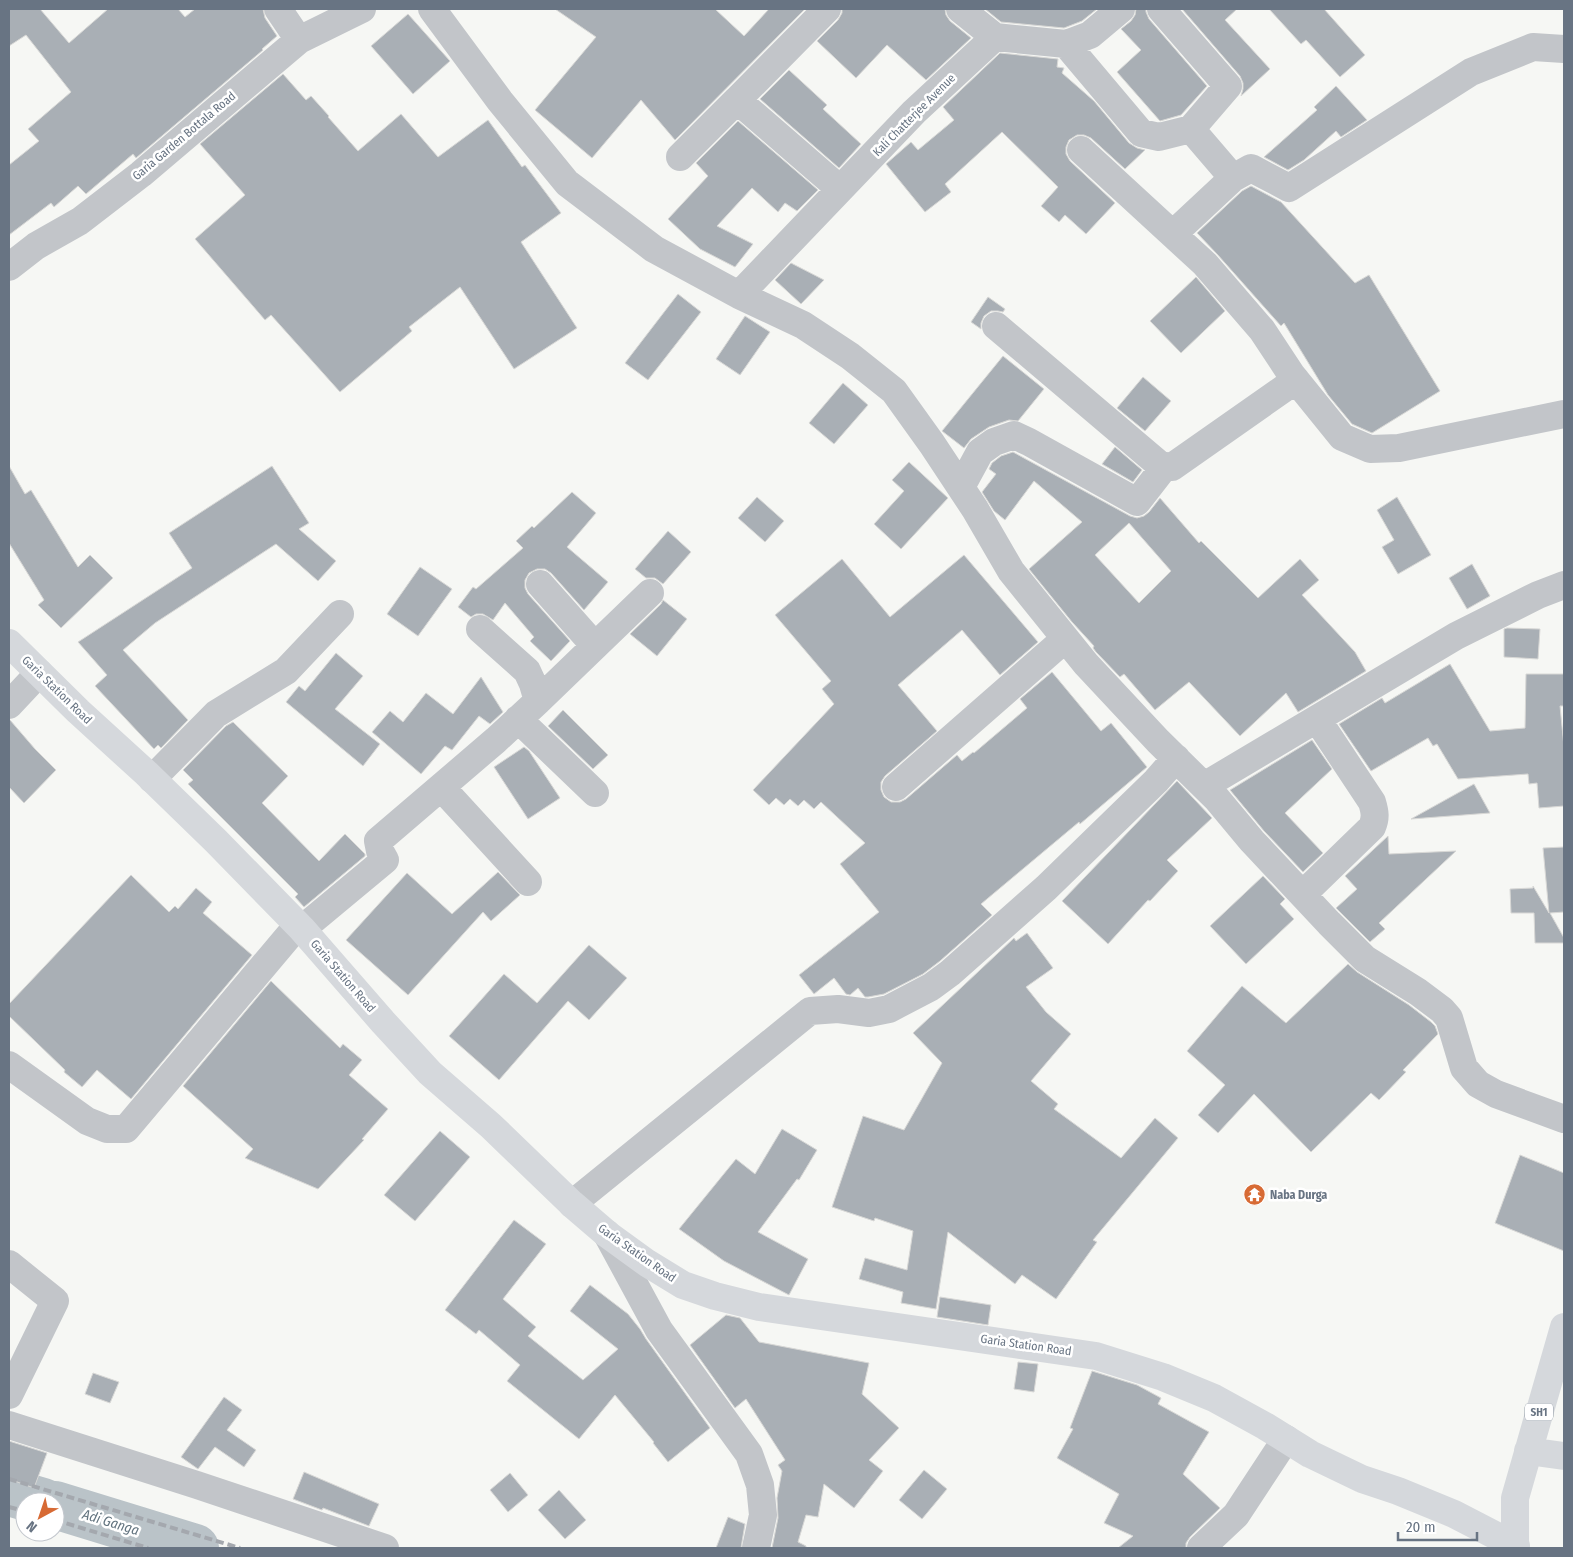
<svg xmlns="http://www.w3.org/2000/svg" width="1573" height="1557" font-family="'Fira Sans Condensed',sans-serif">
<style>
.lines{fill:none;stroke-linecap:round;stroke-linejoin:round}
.river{stroke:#bac3c8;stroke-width:48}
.building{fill:#a9afb5;stroke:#d8d8d6;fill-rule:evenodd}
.minor{stroke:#c2c5c9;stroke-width:28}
.major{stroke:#d5d8dc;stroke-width:28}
.rail{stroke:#a4a8ae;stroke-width:4;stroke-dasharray:8 4;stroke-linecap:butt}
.labels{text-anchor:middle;stroke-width:5;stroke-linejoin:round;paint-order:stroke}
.shield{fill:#fff;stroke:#959ea8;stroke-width:1}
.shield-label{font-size:11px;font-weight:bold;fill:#687483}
.street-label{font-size:12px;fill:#687483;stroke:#fff}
.poi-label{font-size:12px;font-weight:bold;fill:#687483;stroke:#fff;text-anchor:start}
.water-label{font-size:14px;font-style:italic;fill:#63747f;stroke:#fff}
</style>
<rect width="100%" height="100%" fill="#f6f7f4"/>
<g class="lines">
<path class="river" d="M 9,1492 L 43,1502
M 55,1505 L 195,1548"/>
</g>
<path class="building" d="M 9,9 L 40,9 L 69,43 L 108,9 L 178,9 L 185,17 L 195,9 L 263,9 L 265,18 L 277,36 L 262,49 L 263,50 L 136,158 L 133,154 L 86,194 L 78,186 L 54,207 L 51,203 L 9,235 L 9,165 L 39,141 L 28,129 L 71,92 L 26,35 L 9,46 Z
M 555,9 L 715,9 L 744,36 L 769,9 L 805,9 L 675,140 L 641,100 L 592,158 L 535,110 L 596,37 Z
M 842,9 L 945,9 L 946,15 L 950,21 L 971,38 L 926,80 L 887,45 L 856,78 L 817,41 L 838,20 L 842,13 Z
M 985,9 L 1097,9 L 1082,21 L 1064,28 L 1001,22 Z
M 1136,9 L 1146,9 L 1146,12 L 1149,19 L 1207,86 L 1181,115 L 1160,121 L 1117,72 L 1141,50 L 1121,29 L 1131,21 L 1135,15 Z
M 1182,9 L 1237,9 L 1225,20 L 1270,69 L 1241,96 L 1243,89 L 1243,83 L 1240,76 Z
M 1269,9 L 1324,9 L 1365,55 L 1340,77 L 1306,40 L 1301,44 Z
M 408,14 L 450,61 L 413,94 L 371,46 Z
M 1000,53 L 1058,59 L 1057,67 L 1064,68 L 1062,73 L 1094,101 L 1129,143 L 1137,148 L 1145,150 L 1125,169 L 1091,138 L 1084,135 L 1077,135 L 1069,140 L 1066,147 L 1066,154 L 1070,161 L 1115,203 L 1086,234 L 1065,215 L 1059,222 L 1041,206 L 1058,187 L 1002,132 L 945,184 L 951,192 L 925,212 L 886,164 L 911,142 L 918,150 L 954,120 L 943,107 Z
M 789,70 L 827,105 L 823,109 L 861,144 L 839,168 L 760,99 Z
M 283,74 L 306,100 L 311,96 L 329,116 L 328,117 L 358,151 L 401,114 L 438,157 L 488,120 L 522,167 L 525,165 L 561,213 L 521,242 L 577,328 L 514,369 L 460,287 L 409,327 L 412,331 L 340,392 L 271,315 L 265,320 L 195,239 L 245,195 L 200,144 Z
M 1336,86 L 1367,120 L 1341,137 L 1336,131 L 1304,160 L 1288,170 L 1264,157 L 1317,110 L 1314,107 Z
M 738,121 L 818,190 L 797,211 L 785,203 L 778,212 L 752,188 L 717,226 L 753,244 L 735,267 L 700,249 L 668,219 L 708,176 L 696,163 Z
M 1251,186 L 1281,202 L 1355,283 L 1369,275 L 1440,391 L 1372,433 L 1352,424 L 1328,395 L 1284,323 L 1281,326 L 1217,254 L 1197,233 L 1242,191 Z
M 791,263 L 824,280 L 801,304 L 775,280 Z
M 1196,277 L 1225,311 L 1181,353 L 1150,321 Z
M 678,294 L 701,312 L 648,380 L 625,363 Z
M 988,297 L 1005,309 L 1003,312 L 998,311 L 991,311 L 984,316 L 981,323 L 981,329 L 971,322 Z
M 745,316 L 770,332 L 740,375 L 716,359 Z
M 1003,356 L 1044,389 L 1018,421 L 1009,420 L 989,427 L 971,439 L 964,448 L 942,431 Z
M 1143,377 L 1171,401 L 1145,431 L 1117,408 Z
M 843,383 L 868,405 L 834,444 L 809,423 Z
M 1115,447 L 1142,470 L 1133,482 L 1102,464 Z
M 1013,452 L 1130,516 L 1137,518 L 1144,516 L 1149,512 L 1160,498 L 1199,543 L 1201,541 L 1258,598 L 1300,559 L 1319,580 L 1302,595 L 1355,652 L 1366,671 L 1298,712 L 1286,693 L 1240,736 L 1189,682 L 1155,710 L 1124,674 L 1120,677 L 1096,652 L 1093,648 L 1094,646 L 1072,622 L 1029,569 L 1082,522 L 1034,481 L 1005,520 L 994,511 L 982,492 L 996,474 L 989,469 L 992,463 L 1001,456 ZM 1129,523 L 1171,571 L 1139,603 L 1095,555 Z
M 909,462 L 948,498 L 901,549 L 874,524 L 904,491 L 892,480 Z
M 9,466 L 25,494 L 31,490 L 78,567 L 90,555 L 113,578 L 61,628 L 38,605 L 44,600 L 9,543 Z
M 272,466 L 309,523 L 299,529 L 336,561 L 318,581 L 276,544 L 155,623 L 123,650 L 188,720 L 161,748 L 158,745 L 154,749 L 95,686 L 107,675 L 78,642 L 192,568 L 169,533 Z
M 572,492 L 596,513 L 567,547 L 608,582 L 584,610 L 551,573 L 545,569 L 537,569 L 529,573 L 525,580 L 525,588 L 528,594 L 570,641 L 551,661 L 530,641 L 534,637 L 505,603 L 493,620 L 483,614 L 476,614 L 471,617 L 458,607 L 473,587 L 476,589 L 523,548 L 516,541 L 532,526 L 534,528 Z
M 757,497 L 784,521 L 765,542 L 738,518 Z
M 1397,497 L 1431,555 L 1398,574 L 1382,547 L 1394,540 L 1377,510 Z
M 668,531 L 691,552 L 663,584 L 655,578 L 646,578 L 635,569 Z
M 964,555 L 1038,642 L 1000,675 L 962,630 L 898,685 L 937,731 L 885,776 L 881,782 L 881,790 L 884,797 L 891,802 L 900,802 L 906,799 L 957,755 L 962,761 L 973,752 L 974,753 L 1027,708 L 1020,699 L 1052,672 L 1101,731 L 1111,723 L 1147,767 L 1080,824 L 1079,822 L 981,904 L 992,915 L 940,961 L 923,974 L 884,994 L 868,997 L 865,997 L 858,988 L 850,995 L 846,994 L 834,978 L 814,994 L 799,975 L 879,912 L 840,864 L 865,843 L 821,802 L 814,809 L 804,800 L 798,806 L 790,799 L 784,805 L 776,798 L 769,805 L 753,790 L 834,704 L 822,689 L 831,681 L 775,615 L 842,559 L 890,617 Z
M 1472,564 L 1490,596 L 1467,609 L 1449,578 Z
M 420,567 L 452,589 L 418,636 L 387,614 Z
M 663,600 L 687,619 L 657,656 L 630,634 L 661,604 Z
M 1507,628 L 1540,629 L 1538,659 L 1504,657 L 1504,629 Z
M 336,653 L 363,676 L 335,709 L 380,744 L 363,766 L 286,702 L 299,686 L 305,691 Z
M 1450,664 L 1490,731 L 1525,728 L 1526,674 L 1564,674 L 1564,706 L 1560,706 L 1564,747 L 1564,806 L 1539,808 L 1537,783 L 1529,784 L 1528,774 L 1458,779 L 1437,744 L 1433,746 L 1428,738 L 1371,771 L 1339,724 L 1382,698 L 1385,703 Z
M 481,677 L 503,712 L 490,724 L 479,716 L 452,750 L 445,746 L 421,774 L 372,732 L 390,711 L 403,722 L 426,693 L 453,714 Z
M 563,710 L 608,755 L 593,769 L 548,726 Z
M 9,720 L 10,720 L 35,749 L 56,770 L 24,803 L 9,787 Z
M 233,722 L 288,776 L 262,803 L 319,861 L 345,834 L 365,854 L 365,856 L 304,907 L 295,897 L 298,894 L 188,784 L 193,780 L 183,770 L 226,726 Z
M 1312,740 L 1332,769 L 1285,813 L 1323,853 L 1303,872 L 1264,831 L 1230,790 Z
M 524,747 L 529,751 L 560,798 L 528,819 L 494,767 Z
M 1177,781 L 1212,818 L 1167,860 L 1178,871 L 1150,901 L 1148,900 L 1108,944 L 1062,901 Z
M 1474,784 L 1490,813 L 1411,819 Z
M 1388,836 L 1389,854 L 1456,851 L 1379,923 L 1385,929 L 1370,942 L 1336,908 L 1357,889 L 1345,876 Z
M 1564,847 L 1564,912 L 1550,913 L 1564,938 L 1564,943 L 1535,943 L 1534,913 L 1511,913 L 1510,889 L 1533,888 L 1533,886 L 1549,913 L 1543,848 Z
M 498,872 L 520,895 L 491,921 L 483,912 L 408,995 L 346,940 L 407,873 L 452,914 Z
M 131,875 L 169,912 L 175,906 L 178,909 L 196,888 L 212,902 L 203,913 L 252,955 L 131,1099 L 97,1070 L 82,1087 L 64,1072 L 65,1070 L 9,1016 L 9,1004 Z
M 1263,876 L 1285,899 L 1280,904 L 1294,919 L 1246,964 L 1210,926 Z
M 1027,933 L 1053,968 L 1026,987 L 1046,1012 L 1071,1034 L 1031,1081 L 1058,1104 L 1054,1109 L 1121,1158 L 1155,1118 L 1178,1138 L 1093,1240 L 1097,1242 L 1056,1299 L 1022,1275 L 1015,1284 L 948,1232 L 936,1309 L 901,1303 L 903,1292 L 859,1279 L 865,1258 L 907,1270 L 913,1231 L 875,1218 L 874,1221 L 832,1207 L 863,1116 L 904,1130 L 942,1063 L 913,1033 L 1014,938 L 1016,941 Z
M 589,945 L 627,978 L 589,1020 L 568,1001 L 499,1080 L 449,1036 L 504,974 L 537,1003 Z
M 1348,964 L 1357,972 L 1409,1005 L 1431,1022 L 1435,1026 L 1438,1034 L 1403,1070 L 1406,1072 L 1379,1100 L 1371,1093 L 1311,1152 L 1254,1094 L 1218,1133 L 1198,1115 L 1225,1085 L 1187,1051 L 1242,986 L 1286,1023 Z
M 271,981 L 340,1048 L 343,1044 L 362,1060 L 349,1075 L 388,1109 L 362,1139 L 364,1140 L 318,1189 L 245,1158 L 253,1149 L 183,1086 Z
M 782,1129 L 817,1150 L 799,1180 L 797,1179 L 758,1232 L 808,1259 L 789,1295 L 724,1261 L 679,1229 L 736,1159 L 755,1174 Z
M 440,1131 L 470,1157 L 415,1221 L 384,1195 Z
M 1520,1155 L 1564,1173 L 1564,1251 L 1495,1223 Z
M 514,1220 L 546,1244 L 503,1299 L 536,1327 L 528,1336 L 583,1380 L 618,1349 L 570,1311 L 590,1285 L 628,1314 L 640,1329 L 646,1339 L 710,1428 L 668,1462 L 653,1443 L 654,1442 L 615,1395 L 579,1439 L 507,1381 L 520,1365 L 479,1330 L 476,1334 L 445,1310 Z
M 940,1297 L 991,1305 L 988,1325 L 937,1317 Z
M 726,1315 L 740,1318 L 759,1342 L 869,1363 L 862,1394 L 899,1428 L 869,1460 L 883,1471 L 854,1508 L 824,1484 L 818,1517 L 806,1515 L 798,1542 L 806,1546 L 806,1548 L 772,1548 L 778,1518 L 777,1498 L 782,1471 L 778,1465 L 785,1460 L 746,1399 L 735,1408 L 690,1345 Z
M 1018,1362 L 1038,1364 L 1034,1392 L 1014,1389 Z
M 1092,1371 L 1137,1385 L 1161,1398 L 1158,1404 L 1209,1432 L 1183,1474 L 1220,1508 L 1190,1537 L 1186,1543 L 1186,1548 L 1118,1548 L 1133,1536 L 1104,1523 L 1119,1494 L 1057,1458 L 1073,1429 L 1070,1428 Z
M 93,1373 L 119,1382 L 110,1403 L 85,1394 Z
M 224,1397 L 242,1410 L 227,1430 L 256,1450 L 244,1467 L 215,1447 L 198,1469 L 181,1457 Z
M 9,1441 L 47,1453 L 34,1488 L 9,1479 Z
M 924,1470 L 947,1489 L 922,1519 L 899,1500 Z
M 304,1472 L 379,1504 L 369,1526 L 323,1508 L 322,1510 L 293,1499 Z
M 510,1473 L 528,1495 L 508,1512 L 490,1490 Z
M 559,1490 L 586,1520 L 565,1539 L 538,1510 Z
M 728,1517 L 745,1524 L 741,1548 L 716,1548 Z"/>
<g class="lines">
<path class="minor" d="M 278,9 L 299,40
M 432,9 L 500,101 L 567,183 L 654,249 L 739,295 L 803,325 L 850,356 L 894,391 L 932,444 L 975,509 L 1011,571 L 1086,664 L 1158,741 L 1217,799 L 1252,841 L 1329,923 L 1365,959 L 1418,992 L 1442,1010 L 1449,1018 L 1464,1068 L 1478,1084 L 1496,1094 L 1564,1119
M 827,9 L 737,100 L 840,189
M 960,9 L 995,37
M 1066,44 L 1141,133 L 1159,137 L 1191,129 L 1228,86 L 1161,9
M 1081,150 L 1205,264 L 1262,330 L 1291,374 L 1342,437 L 1370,449 L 1399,448 L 1564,414
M 680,157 L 737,100
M 1233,178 L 1251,168 L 1289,188 L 1471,72 L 1533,47 L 1564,49
M 1173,234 L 1233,178 L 1191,129
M 9,267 L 36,246 L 80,221 L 141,174 L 299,40 L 362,9
M 739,295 L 914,112 L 995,37 L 1066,44 L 1090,35 L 1121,9
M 996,326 L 1160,465 L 1172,467 L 1296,380
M 961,487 L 980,452 L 994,442 L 1014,435 L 1029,442 L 1137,502 L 1165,466
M 540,584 L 595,646
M 538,701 L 650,593
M 9,705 L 39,673
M 518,719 L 595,793
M 152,779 L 216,714 L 286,671 L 340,614
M 1204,786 L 1456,636 L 1538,595 L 1564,585
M 441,787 L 528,882
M 896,787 L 1065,639
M 1303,894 L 1372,827 C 1376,818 1375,812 1372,802 L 1317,719
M 302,929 L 385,860 L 380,851 L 378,841 L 496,740 L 538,701 L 533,684 L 527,671 L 480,629
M 9,1065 L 87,1121 L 107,1129 L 126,1129 L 298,925
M 572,1204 L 810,1011 L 838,1009 L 869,1013 L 889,1009 L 931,987 L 950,973 L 1046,888 L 1156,781 L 1176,758
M 607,1234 L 659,1330 L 749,1454 L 760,1485 L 763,1515 L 756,1548
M 9,1264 L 55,1301 L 9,1395
M 9,1425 L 197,1485 L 385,1548
M 1201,1548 L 1236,1515 L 1286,1439"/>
<path class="major" d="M 9,643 L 78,711 L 146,773 L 216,841 L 302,929 L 383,1022 L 430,1073 L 491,1126 L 572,1204 L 607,1234 L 647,1263 L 683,1285 L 715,1296 L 759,1307 L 1096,1356 L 1163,1377 L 1214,1398 L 1265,1426 L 1310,1454 L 1362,1479 L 1398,1491 L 1454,1514 L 1516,1546
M 1528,1451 L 1564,1456
M 1515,1548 L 1515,1498 L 1564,1327"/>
<path class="rail" d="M 9,1479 L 240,1548
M 9,1507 L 25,1511
M 55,1520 L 148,1548"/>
</g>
<defs>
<symbol id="temple-disc" viewBox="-11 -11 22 22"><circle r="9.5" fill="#d76a34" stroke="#fff"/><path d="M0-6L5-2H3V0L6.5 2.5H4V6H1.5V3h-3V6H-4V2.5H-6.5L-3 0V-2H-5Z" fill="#fff"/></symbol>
</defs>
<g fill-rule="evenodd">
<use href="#temple-disc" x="1242" y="1182" width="25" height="25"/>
</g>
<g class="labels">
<rect class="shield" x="1525" y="1403.5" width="28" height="17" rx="4"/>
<g class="shield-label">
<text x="1539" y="1416">SH1</text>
</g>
<g class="street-label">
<text transform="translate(914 115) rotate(-45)" y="4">Kali Chatterjee Avenue</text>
<text transform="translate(184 136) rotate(-40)" y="4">Garia Garden Bottala Road</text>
<text transform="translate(57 690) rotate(44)" y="4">Garia Station Road</text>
<text transform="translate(343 976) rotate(49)" y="4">Garia Station Road</text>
<text transform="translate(637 1253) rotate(35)" y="4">Garia Station Road</text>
<text transform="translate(1026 1345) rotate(8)" y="4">Garia Station Road</text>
</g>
<g class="poi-label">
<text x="1270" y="1199">Naba Durga</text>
</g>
<g class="water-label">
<text transform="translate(111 1522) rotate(17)" y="5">Adi Ganga</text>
</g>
</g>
<rect width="1573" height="1557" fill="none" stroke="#687483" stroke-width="20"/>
<g transform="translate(40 1517) rotate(220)"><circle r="24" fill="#ffffff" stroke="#c3c7cd"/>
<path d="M0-4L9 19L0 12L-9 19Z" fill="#d76a34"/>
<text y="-8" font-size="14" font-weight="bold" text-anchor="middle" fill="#687483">N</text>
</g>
<path d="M1398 1532v8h79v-8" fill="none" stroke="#687483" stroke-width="2.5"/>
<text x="1406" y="1532" font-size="15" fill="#687483" stroke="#ffffff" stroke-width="4" paint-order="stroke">20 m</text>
</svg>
